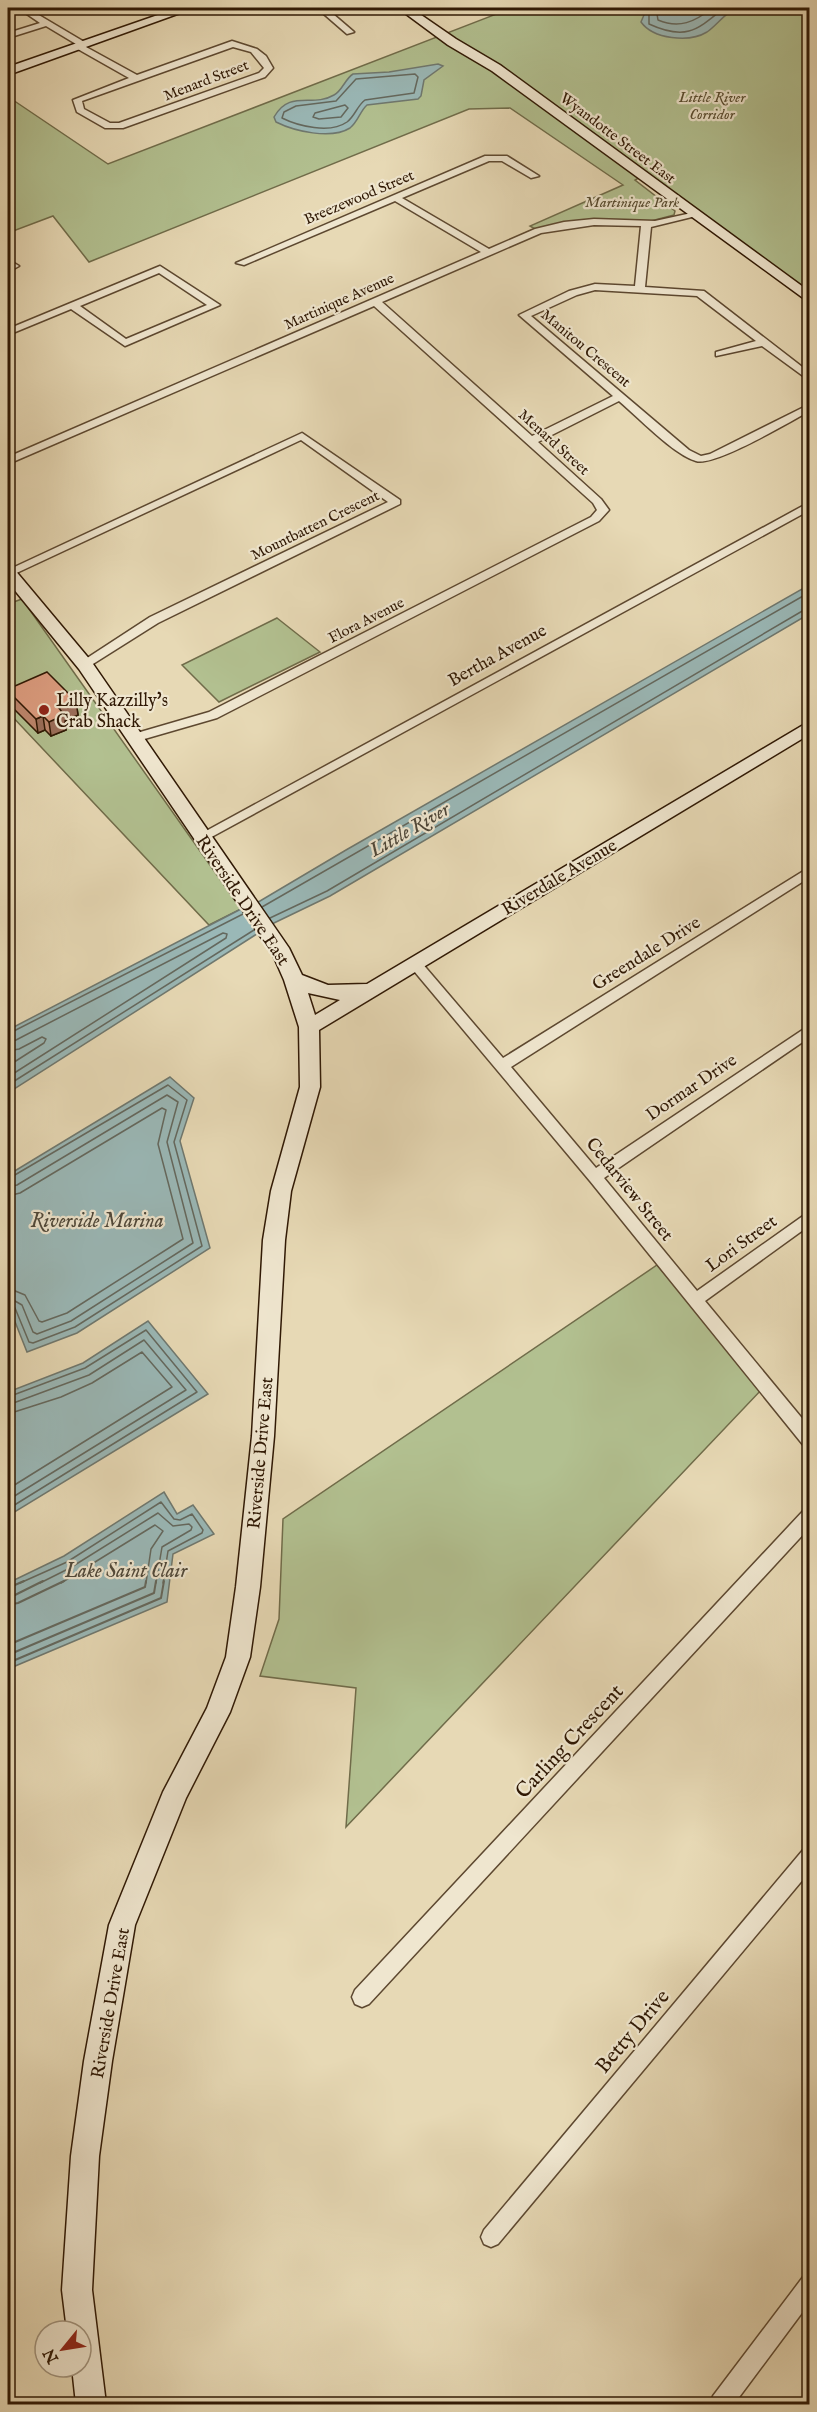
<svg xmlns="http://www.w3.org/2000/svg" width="817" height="2412" font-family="'IM FELL English',serif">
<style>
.green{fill:#b2c090;stroke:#706c4a;stroke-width:1.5}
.water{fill:#9ab8b7;stroke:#6f786f;stroke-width:1.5}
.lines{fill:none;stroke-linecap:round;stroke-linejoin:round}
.shore-far1{stroke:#64685e;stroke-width:1.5}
.shore{stroke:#64685e;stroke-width:2}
.street-casing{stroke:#5d4830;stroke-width:3}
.secondary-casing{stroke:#2f1804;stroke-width:3}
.street{fill:#efe6cf;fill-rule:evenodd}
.secondary{fill:#efe6cf;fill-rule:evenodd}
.wall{fill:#be876e;stroke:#2f1804;stroke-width:1.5}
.shaded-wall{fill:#9b6e5a;stroke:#2f1804;stroke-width:1.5}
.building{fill:#dd9d80;stroke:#2f1804;stroke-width:1.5}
.poi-dot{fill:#8f2418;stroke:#efe6cf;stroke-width:2}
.labels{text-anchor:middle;stroke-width:4.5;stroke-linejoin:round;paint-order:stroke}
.far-street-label{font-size:15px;fill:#2f1804;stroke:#efe6cf}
.far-park-label{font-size:15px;font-style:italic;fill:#564a2e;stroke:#efe6cf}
.street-label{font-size:18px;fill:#2f1804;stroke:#efe6cf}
.poi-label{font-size:18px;fill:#2f1804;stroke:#efe6cf;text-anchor:start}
.water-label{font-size:20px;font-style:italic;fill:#4f483a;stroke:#efe6cf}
.near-street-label{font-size:21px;fill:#2f1804;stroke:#efe6cf}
</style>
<rect width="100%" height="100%" fill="#e7d9b5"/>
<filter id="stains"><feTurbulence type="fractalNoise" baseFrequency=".00333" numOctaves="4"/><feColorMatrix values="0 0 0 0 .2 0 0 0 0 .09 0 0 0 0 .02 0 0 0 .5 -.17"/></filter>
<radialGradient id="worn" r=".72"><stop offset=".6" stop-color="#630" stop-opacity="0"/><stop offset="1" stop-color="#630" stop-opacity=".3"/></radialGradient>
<path class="green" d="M 512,8 L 809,8 L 809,299 L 642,176 L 635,180 L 675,211 L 674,215 L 651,221 L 567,222 L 535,229 L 530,226 L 623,185 L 510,108 L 469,109 L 89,262 L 53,216 L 8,233 L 8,99 L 10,98 L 108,164 Z
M 22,599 L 241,909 L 209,925 L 8,712 L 8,604 Z
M 277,618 L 320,652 L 219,702 L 182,665 Z
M 657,1265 L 764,1387 L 346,1827 L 356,1688 L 260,1676 L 279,1619 L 283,1519 Z"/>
<path class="water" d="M 643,8 L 736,8 C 724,14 717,25 707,32 C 689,43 653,39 641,22 L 644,15 Z
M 438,64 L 443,66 L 424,80 L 421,96 L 418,99 L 367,105 C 360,111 358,122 350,128 C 331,140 294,131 276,122 L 274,117 C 290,89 312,108 334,95 C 342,91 345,79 353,74 L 389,72 Z
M 809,585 L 809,614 L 330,896 L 274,923 L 8,1093 L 8,1030 L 241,909 L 260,901 L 346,850 Z
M 170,1077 L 194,1098 L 180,1141 L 210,1248 L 77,1333 L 27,1352 L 8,1304 L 8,1175 Z
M 148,1321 L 208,1394 L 8,1516 L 8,1392 L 83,1363 Z
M 164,1492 L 177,1514 L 193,1505 L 214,1534 L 173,1554 L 167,1602 L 8,1669 L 8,1583 L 64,1556 Z"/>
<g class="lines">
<path class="shore-far1" d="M 649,8 L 649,24 C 686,41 697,30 724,8
M 656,8 L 658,20 C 679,29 695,22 712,8
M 415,74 L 418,77 L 414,93 L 365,100 C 357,106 355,116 347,122 C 330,134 298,126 282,118 L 284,112 L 296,106 L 336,101 L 356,79 Z
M 345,105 L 348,108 L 341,117 L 319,119 L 313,117 L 315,113 Z
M 262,907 L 810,592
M 270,918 L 327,891 L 804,610 L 810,610
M 8,1034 L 243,914
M 8,1042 L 16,1040 L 223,933 L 227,934 L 226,938 L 8,1077
M 8,1051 L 19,1049 L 42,1037 L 46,1039 L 44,1043 L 8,1066
M 8,1085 L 254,930
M 8,1179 L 168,1085 L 187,1100 L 174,1142 L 202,1246 L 75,1327 L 33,1343 L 29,1342 L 15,1308 L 8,1304
M 8,1187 L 17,1185 L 167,1095 L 178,1102 L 167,1142 L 193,1243 L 71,1321 L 37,1334 L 33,1332 L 22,1305 L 8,1297
M 8,1196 L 20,1193 L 162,1108 L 166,1110 L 158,1144 L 183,1239 L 67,1313 L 42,1322 L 39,1321 L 25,1295 L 8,1288
M 8,1397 L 85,1368 L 146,1330 L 197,1392 L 8,1509
M 8,1405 L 89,1375 L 144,1340 L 186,1390 L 8,1500
M 8,1414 L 61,1397 L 92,1383 L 142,1352 L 172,1387 L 8,1489
M 20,1583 L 67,1562 L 161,1502 L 174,1519 L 180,1520 L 192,1514 L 203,1530 L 202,1533 L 168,1551 L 163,1583
M 40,1583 L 70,1568 L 158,1513 L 173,1526 L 189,1524 L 192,1527 L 191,1530 L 162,1547 L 156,1583
M 61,1583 L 155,1525 L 163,1531 L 151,1549 L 146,1583"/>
<path class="shore" d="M 8,1588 L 24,1581
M 8,1596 L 15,1595 L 43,1581
M 8,1605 L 18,1603 L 64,1581
M 8,1645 L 145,1587 L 146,1581
M 8,1655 L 154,1593 L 156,1581
M 8,1663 L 161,1598 L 164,1581"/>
<defs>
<path id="street" d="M 18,8 L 27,8 L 86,43 L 86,47 L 137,75 L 232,41 L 257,49 L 266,56 L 273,68 L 265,77 L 123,128 L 105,128 L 77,112 L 73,100 L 129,78 L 76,48 L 76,44 L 46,26 L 8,38 L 8,33 L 40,23 ZM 233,47 L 251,52 L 264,68 L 259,73 L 119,123 L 110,123 L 84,109 L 82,101 Z
M 317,8 L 326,8 L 354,32 L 347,34 Z
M 485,156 L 507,156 L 539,176 L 531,178 L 502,161 L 489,161 L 402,198 L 489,249 L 535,229 L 564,222 L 594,219 L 655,221 L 696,212 L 696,216 L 651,227 L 645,287 L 704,291 L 810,373 L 810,381 L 762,346 L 716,356 L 716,352 L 756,341 L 697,296 L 595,290 L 577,295 L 531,316 L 689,450 L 701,456 L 710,454 L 810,404 L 810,411 C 789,422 714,467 696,461 C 674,455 638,417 619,401 L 538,442 L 601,499 L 609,510 L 599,521 L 217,718 L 134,742 L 130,741 L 128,738 L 130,735 L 209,712 L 591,517 L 597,510 L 593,503 L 374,306 L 8,464 L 8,457 L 481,252 L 395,201 L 244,265 L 236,263 ZM 594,225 L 641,226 L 635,286 L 595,284 L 569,291 L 519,315 L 613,396 L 532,436 L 382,302 L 541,233 Z
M 14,263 L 19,266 L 8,272 L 8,265 Z
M 160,266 L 220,305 L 125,346 L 71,309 L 8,335 L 8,329 ZM 159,273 L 207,305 L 126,339 L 80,306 Z
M 302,433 L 400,500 L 400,504 L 158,623 L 85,669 L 81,668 L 81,662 L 150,617 L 388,502 L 301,440 L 8,577 L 8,570 Z
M 810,502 L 810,510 L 206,840 L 196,840 L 195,837 Z
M 810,867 L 810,877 L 511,1067 L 596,1168 L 810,1025 L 810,1037 L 604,1178 L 697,1291 L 810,1211 L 810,1225 L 705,1301 L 810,1428 L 810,1448 L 804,1446 L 590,1181 L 409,965 L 416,960 L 421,962 L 503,1058 Z
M 810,1508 L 810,1527 L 369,2004 L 362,2007 L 355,2004 L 352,1997 L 355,1990 L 804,1510 Z
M 810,1847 L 810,1871 L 498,2244 L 491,2247 L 484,2244 L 481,2237 L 484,2230 L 803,1850 Z
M 810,2274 L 810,2302 L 734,2404 L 710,2404 L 713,2396 L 803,2277 Z"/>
<path id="secondary" d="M 178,8 L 194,8 L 8,75 L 8,67 Z
M 398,8 L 411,8 L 456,39 L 500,65 L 810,292 L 810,303 L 492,71 L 448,45 Z
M 8,567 L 14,569 L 91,661 L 289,948 L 302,975 L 328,985 L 367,984 L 810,721 L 810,734 L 319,1030 L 320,1087 L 291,1191 L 285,1240 L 274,1436 L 260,1587 L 250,1657 L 230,1712 L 186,1798 L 135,1925 L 112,2061 L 99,2156 L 92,2290 L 106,2404 L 76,2404 L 72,2367 L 81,2367 L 81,2331 L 67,2331 L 62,2290 L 71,2156 L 84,2061 L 109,1925 L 163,1792 L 207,1708 L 226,1657 L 236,1587 L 252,1436 L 263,1240 L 271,1191 L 300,1087 L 299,1027 L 284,980 L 273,955 L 79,669 L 8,582 ZM 308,993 L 340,1000 L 315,1015 Z"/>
</defs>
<use href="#street" class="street-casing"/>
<use href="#secondary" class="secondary-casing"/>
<use href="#street" class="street"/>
<use href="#secondary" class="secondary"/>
</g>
<path class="wall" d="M 8,689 L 76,701 L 78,715 L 65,721 L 66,730 L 51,736 L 45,730 L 38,733 L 9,704 Z"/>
<path class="shaded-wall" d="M 76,701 L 78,715 L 65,721 L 66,730 L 51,736 L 49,722 L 59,708 Z
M 43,716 L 45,730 L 38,733 L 36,719 Z"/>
<path class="building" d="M 47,672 L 76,701 L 59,708 L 64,715 L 49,722 L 43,716 L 36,719 L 8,691 L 8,689 Z"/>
<circle class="poi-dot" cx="44" cy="710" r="6"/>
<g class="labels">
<g class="far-street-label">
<text transform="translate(206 80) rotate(-21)" y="5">Menard Street</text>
<text transform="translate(618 138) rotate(37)" y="5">Wyandotte Street East</text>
<text transform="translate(359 197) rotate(-23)" y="5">Breezewood Street</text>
<text transform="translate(339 301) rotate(-24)" y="5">Martinique Avenue</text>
<text transform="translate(586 348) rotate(40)" y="5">Manitou Crescent</text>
<text transform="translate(554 442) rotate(42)" y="5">Menard Street</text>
<text transform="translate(315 525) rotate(-26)" y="5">Mountbatten Crescent</text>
<text transform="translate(366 620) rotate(-27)" y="5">Flora Avenue</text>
</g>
<g class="far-park-label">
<text x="712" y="102">Little River<tspan x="712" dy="17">Corridor</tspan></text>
<text x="632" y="207">Martinique Park</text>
</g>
<g class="street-label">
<text transform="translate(497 655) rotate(-29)" y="6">Bertha Avenue</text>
<text transform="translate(559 877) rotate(-31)" y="6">Riverdale Avenue</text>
<text transform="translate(243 900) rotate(56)" y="6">Riverside Drive East</text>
<text transform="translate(646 953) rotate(-32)" y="6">Greendale Drive</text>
<text transform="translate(691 1087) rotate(-34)" y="6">Dormar Drive</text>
<text transform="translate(630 1189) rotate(51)" y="6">Cedarview Street</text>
<text transform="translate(741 1243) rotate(-36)" y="6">Lori Street</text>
<text transform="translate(260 1453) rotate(-85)" y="6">Riverside Drive East</text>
<text transform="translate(110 2003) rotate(-80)" y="6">Riverside Drive East</text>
</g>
<g class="poi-label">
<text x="56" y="706">Lilly Kazzilly's<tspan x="56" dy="21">Crab Shack</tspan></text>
</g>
<g class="water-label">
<text transform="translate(409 829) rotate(-30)" y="7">Little River</text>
<text x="97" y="1227">Riverside Marina</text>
<text x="126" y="1577">Lake Saint Clair</text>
</g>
<g class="near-street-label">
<text transform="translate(569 1741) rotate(-47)" y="7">Carling Crescent</text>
<text transform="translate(632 2031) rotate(-50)" y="7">Betty Drive</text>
</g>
</g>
<rect width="817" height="2412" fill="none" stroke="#e7d9b5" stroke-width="30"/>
<rect x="9" y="9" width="799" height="2394" fill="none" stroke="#2f1804" stroke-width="3"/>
<rect x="15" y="15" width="787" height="2382" fill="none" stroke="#2f1804" stroke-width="1.5"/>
<g transform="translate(63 2349) rotate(240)"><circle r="28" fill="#efe6cf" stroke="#a2947e" stroke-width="1.5"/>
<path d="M0-4.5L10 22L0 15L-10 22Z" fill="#8f2418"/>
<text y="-9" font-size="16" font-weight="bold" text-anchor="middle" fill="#2f1804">N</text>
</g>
<rect width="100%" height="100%" filter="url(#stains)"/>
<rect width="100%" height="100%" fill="url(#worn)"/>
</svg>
